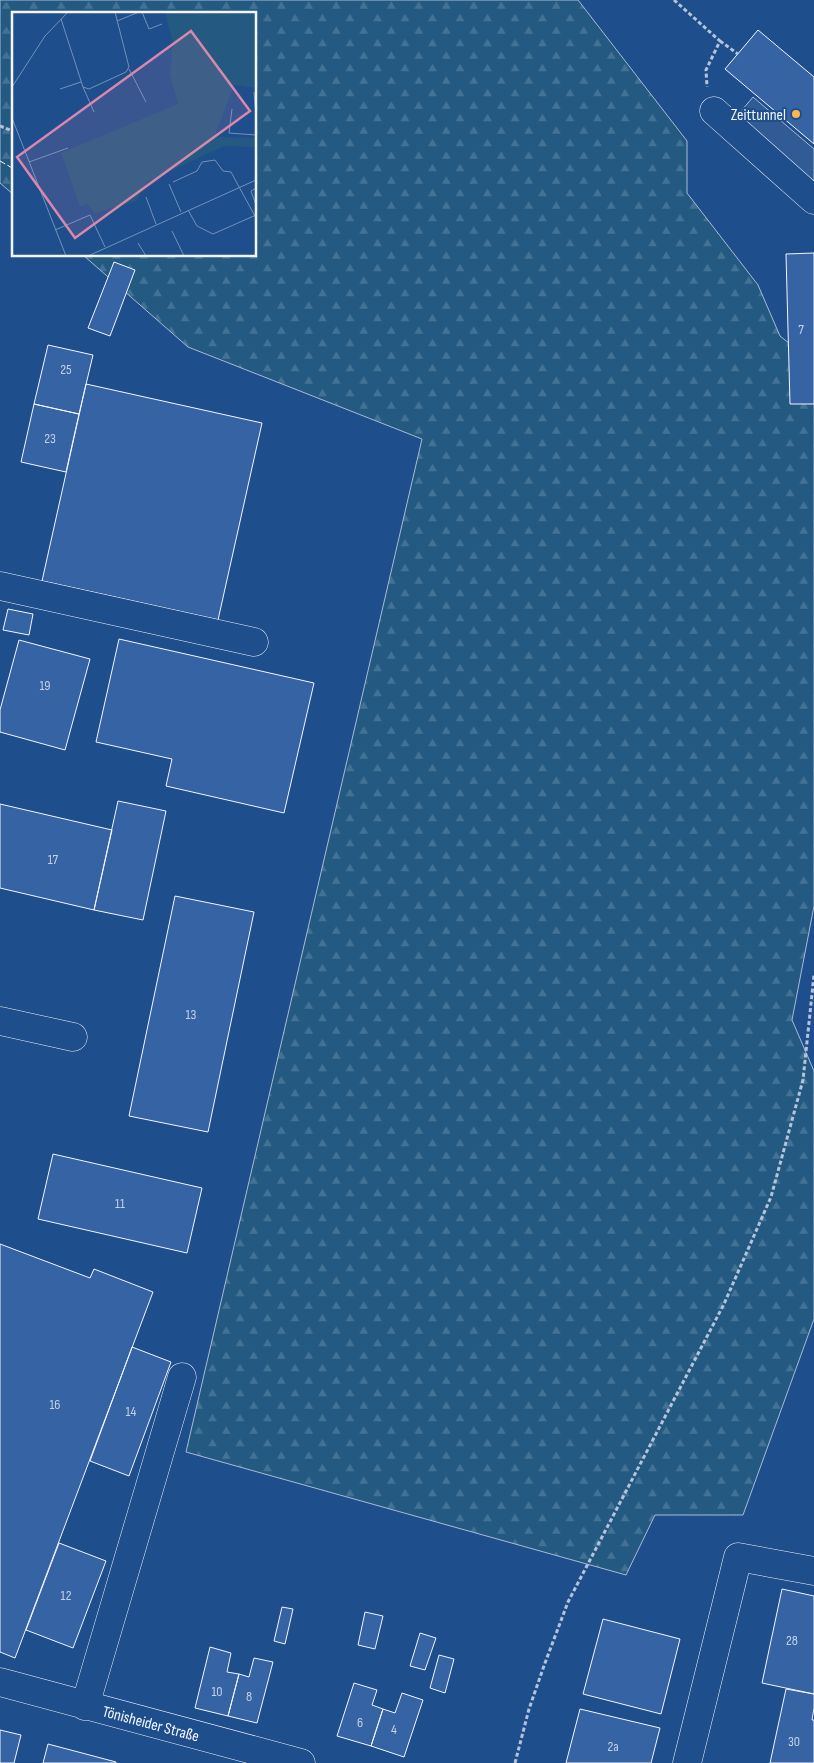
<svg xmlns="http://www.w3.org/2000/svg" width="814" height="1763" font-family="'Sofia Sans Condensed',sans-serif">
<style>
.forest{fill:url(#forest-firs);stroke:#a8bbd7}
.parking{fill:#305b95;stroke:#a8bbd7}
.building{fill:#3563a3;stroke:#f2f6ff}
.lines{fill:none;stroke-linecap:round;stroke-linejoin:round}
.minor-casing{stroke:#f2f6ff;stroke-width:29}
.path{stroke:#b3c4dc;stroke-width:3;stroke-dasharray:4 2.5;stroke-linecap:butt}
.minor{stroke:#1f4e8c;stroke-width:28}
.fence{stroke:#f2f6ff;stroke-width:1;stroke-dasharray:6 2.5;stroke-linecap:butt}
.poi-dot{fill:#ffb74d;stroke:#1f4e8c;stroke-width:2}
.labels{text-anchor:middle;stroke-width:4;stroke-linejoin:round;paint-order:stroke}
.number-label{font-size:14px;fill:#c3d1e8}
.poi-label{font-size:16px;fill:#f2f6ff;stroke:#1f4e8c;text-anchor:end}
.street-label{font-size:16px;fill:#f2f6ff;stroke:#1f4e8c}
.inset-road{fill:none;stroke:#7391ba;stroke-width:1}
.view{fill:#da87ad;fill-opacity:0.15;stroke:#da87ad;stroke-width:2.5}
.inset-edge{fill:none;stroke:#f2f6ff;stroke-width:2.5}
</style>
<defs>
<pattern id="forest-firs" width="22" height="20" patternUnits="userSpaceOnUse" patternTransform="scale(1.25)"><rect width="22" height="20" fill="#245a82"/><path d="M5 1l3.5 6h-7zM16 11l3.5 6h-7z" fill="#447295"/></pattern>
</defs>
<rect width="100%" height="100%" fill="#1f4e8c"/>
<path class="forest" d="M 0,0 L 578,0 L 687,141 L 687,193 L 758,285 L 780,336 L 814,363 L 814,906 L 792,1020 L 814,1071 L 814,1319 L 743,1515 L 655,1515 L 626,1575 L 186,1452 L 422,439 L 188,347 L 83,255 L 255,255 L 255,14 L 14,14 L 14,195 L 0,183 Z"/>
<path class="parking" d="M 753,97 L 814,149 L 814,184 L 736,117 Z"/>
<path class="building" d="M 758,30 L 814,77 L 814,144 L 725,69 Z
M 814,253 L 814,404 L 790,404 L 786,254 Z
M 114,262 L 135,270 L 110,336 L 88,328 Z
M 48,345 L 93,355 L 79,414 L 34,404 Z
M 86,384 L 262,423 L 218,620 L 42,581 Z
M 34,404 L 79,414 L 66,472 L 21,462 Z
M 8,609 L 33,614 L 29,635 L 3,630 Z
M 119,639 L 314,683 L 284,813 L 166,786 L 172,759 L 96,742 Z
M 19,640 L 90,659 L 65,750 L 0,732 L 0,710 Z
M 118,801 L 166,811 L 143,920 L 94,910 Z
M 0,804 L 112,830 L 94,910 L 0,888 Z
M 175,896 L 254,912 L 208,1132 L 129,1116 Z
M 53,1154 L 202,1188 L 187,1253 L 38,1219 Z
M 0,1244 L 90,1278 L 94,1269 L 153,1292 L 15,1658 L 0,1652 Z
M 132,1347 L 171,1362 L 129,1476 L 90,1461 Z
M 59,1543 L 106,1561 L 73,1648 L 26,1630 Z
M 782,1589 L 814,1596 L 814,1694 L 762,1683 Z
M 282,1607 L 293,1609 L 285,1644 L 274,1641 Z
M 365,1612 L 383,1616 L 375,1649 L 358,1645 Z
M 603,1619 L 680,1639 L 661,1714 L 583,1694 Z
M 420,1633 L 436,1638 L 425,1670 L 410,1666 Z
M 210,1647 L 231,1653 L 227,1672 L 239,1674 L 228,1716 L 195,1708 Z
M 439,1655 L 454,1659 L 445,1693 L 430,1688 Z
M 254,1658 L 273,1662 L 257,1723 L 228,1716 L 239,1674 L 249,1677 Z
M 354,1683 L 377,1690 L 372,1705 L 383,1709 L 371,1746 L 337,1736 Z
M 786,1689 L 814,1694 L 814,1708 L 812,1720 L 814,1720 L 814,1763 L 770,1763 Z
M 402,1693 L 423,1700 L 404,1757 L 371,1746 L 383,1709 L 395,1713 Z
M 580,1709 L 660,1728 L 651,1763 L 566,1763 Z
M 0,1730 L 21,1735 L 14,1763 L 0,1763 Z
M 48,1744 L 116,1762 L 116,1763 L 43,1763 Z"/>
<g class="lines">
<defs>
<path id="minor" d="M 714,111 L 814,200
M 0,586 L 254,642
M 0,1021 L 73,1037
M 0,1682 L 301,1763
M 85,1706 L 182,1377
M 687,1763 L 738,1557 L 814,1571"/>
</defs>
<use href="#minor" class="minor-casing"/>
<path class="path" d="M 674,0 L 720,41 L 706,70 L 707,87
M 720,41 L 738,54
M 0,126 L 10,130
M 515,1763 L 529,1709 L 545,1663 L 568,1602 L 724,1304 L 771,1197 L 803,1080 L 814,975"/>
<use href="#minor" class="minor"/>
<path class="fence" d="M 0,161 L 14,169"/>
</g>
<circle class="poi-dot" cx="796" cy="114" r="5"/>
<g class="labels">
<g class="number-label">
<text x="801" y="334">7</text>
<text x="66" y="374">25</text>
<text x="50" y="443">23</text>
<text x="45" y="690">19</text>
<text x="53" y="864">17</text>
<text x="191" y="1019">13</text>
<text x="120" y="1208">11</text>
<text x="55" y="1409">16</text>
<text x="131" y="1416">14</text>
<text x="66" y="1600">12</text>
<text x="792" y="1645">28</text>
<text x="217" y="1696">10</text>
<text x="249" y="1701">8</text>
<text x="360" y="1727">6</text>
<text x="394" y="1734">4</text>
<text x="794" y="1746">30</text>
<text x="613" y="1751">2a</text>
</g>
<g class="poi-label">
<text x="786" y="120">Zeittunnel</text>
</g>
<g class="street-label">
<text transform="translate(151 1723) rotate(15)" y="6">Tönisheider Straße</text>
</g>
</g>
<g transform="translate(12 12)">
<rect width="244" height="244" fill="#1f4e8c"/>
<path d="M 153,0 L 244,0 L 244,76 L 222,73 L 202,125 L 244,126 L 244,135 L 212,134 L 135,170 L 124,189 L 83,201 L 76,192 L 68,194 L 49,141 L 166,92 L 158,62 L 161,31 Z" fill="#245a82"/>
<path class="inset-road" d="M 130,0 L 137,17 L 150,12M 49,7 L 71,75 L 77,77 L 114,60 L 117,55 L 103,0M 105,9 L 127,0M 117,57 L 134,90M 0,75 L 33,24 L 56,0M 71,75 L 82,100M 48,77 L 69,70M 242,80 L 244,104M 220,97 L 217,121 L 244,123M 0,106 L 54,244M 17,150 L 56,136M 161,170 L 185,159 L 190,150 L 203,148 L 211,159 L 219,160 L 244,206M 157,172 L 169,200M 244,176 L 239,179 L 244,193M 134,185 L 144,212M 176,198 L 185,214 L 201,222 L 244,203M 43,218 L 78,203 L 93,235M 160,219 L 172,244M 126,231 L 134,244M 76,244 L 244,168"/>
<path class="view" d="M 179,19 L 238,99 L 63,226 L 5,145 Z"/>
<rect width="244" height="244" class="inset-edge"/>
</g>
</svg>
